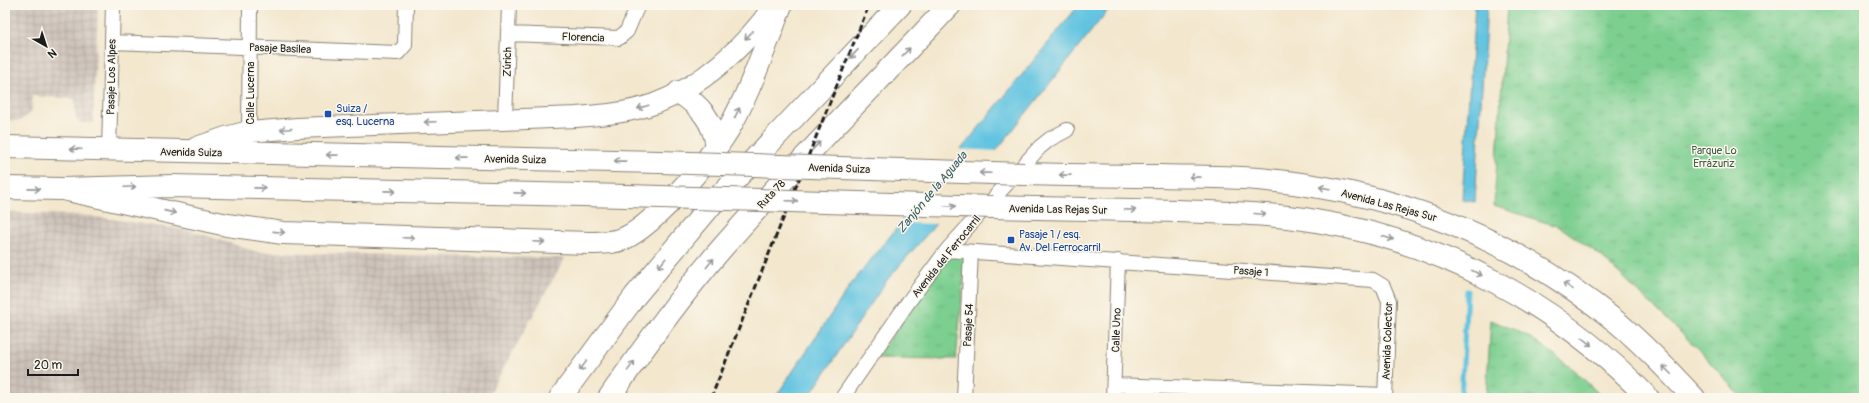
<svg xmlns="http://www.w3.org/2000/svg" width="1869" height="403" font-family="Pangolin,sans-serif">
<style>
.industrial{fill:url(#industrial-grid)}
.grass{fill:url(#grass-tufts);stroke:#4c7656}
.water{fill:#63c4e1;stroke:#40707e}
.pier{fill:#f3e7cd}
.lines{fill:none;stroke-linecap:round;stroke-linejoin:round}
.stream{stroke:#63c4e1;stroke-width:5}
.street-casing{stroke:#888274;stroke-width:16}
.secondary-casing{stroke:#888274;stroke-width:22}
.primary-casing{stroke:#888274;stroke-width:24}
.highway-casing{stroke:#888274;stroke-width:24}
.street{stroke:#fff;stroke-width:14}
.secondary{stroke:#fff;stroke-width:20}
.primary{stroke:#fff;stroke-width:22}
.highway{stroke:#fff;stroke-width:22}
.rail{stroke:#1c1c1c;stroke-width:3;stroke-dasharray:6 3;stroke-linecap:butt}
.primary-bridge-casing{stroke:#888274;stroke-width:24;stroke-linecap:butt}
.primary-bridge{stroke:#fff;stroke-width:22}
.oneway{stroke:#999}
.transit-dot{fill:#1a4fb4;stroke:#fbf7ec;stroke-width:1.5}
.labels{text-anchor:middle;stroke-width:3;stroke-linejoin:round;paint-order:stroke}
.street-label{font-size:11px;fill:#1c1c1c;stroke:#fbf7ec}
.transit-label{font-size:11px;fill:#164399;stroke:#fbf7ec;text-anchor:start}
.park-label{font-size:11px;fill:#3e5b45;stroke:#fbf7ec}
.water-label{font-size:12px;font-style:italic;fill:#385f6b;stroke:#fbf7ec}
</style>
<defs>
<pattern id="industrial-grid" width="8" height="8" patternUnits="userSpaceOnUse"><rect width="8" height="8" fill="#cdc2b9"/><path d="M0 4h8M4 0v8" fill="none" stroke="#afa69e"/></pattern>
<pattern id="grass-tufts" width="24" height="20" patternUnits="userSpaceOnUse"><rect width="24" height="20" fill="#7dcf90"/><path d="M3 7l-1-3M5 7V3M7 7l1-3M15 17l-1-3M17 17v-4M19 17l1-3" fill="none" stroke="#6bb17c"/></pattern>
</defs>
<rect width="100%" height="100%" fill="#fbf7ec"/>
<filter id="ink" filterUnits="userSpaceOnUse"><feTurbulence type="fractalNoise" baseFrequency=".025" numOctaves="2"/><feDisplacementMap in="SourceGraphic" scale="8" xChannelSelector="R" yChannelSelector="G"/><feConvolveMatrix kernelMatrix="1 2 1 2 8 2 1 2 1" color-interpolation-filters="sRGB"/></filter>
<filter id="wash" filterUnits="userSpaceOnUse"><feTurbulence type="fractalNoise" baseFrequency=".012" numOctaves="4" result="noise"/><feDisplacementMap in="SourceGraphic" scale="16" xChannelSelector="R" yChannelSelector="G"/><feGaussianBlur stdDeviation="0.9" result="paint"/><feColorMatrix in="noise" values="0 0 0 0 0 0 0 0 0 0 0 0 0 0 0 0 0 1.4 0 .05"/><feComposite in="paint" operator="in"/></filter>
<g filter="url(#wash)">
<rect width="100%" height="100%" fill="#f3e7cd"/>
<path class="industrial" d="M 5,5 L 98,5 L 93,123 L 80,123 L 76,119 L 75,99 L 32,96 L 32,112 L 20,121 L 5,120 Z
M 5,212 L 90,216 L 192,231 L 258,252 L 565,258 L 487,398 L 5,398 Z"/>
<path class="grass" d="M 1507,5 L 1864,5 L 1864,398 L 1742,398 L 1698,349 L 1600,255 L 1560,227 L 1494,206 Z
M 951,255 L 966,255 L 956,359 L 876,358 Z
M 1491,320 C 1502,325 1514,329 1525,335 C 1554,351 1580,375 1603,398 L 1486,398 Z"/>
<path class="water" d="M 1079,5 L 1112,5 L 961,195 L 887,280 L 808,398 L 775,398 L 852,283 Z
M 1475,5 L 1487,5 L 1475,202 L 1462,200 Z"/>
<path class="pier" d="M 958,149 L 999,151 L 938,224 L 899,223 Z"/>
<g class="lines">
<path class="stream" d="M 1461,398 L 1467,291"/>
</g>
</g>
<g filter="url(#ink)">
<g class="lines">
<defs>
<path id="street" d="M 508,34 L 619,38 L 627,31 L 638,5
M 112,42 L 398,53 L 405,45 L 406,5
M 505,120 L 509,5
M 249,132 L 250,5
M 109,150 L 113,5
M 947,250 L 1373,280 L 1383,286 L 1389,301 L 1385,398
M 1114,385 L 1385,395
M 842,398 L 909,301 L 947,250 L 1040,147 L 1050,139 L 1067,130
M 964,398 L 971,252
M 1113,398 L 1118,261"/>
<path id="secondary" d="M 249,132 L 297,128 L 576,117 C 602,115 628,113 654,104 C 701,87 746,46 774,5"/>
<path id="primary" d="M 679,92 C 700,106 713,120 717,146
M 5,147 L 659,162
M 197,148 L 226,138 L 249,132
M 1024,174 C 1070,175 1116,176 1161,176 C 1197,177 1233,176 1268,180 C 1400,193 1515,239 1618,323 C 1645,346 1670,372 1694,398
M 5,188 L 63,189 L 172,186 L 627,196
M 63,189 L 227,225 L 283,233 L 589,243 C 601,243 614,243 625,238 C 657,223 715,154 732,123 C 751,88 767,42 781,5
M 993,207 C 1055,208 1116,210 1178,211 C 1224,213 1270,213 1316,221 C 1442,242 1560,305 1648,398"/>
<path id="highway" d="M 560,398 L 635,296 L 712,204 L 900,5
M 609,398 C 644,347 681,295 722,248 C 795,164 874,86 950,5"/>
</defs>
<use href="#street" class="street-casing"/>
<use href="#secondary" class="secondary-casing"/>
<use href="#primary" class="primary-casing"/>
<use href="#highway" class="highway-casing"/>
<use href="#street" class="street"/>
<use href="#secondary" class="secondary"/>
<use href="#primary" class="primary"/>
<use href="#highway" class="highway"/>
<path class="rail" d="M 711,398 L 869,5"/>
<defs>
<path id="primary-bridge" d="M 659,162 L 1024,174
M 627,196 L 993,207"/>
</defs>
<use href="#primary-bridge" class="primary-bridge-casing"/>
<use href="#primary-bridge" class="primary-bridge"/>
</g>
<defs><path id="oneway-shaft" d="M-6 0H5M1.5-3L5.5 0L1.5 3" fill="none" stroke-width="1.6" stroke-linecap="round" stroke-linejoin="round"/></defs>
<g class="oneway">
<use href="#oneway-shaft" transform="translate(749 35) rotate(134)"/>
<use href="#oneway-shaft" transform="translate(906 52) rotate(-46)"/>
<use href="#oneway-shaft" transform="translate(854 54) rotate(133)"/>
<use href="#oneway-shaft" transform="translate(643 107) rotate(164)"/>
<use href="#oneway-shaft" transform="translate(737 113) rotate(-64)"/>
<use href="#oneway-shaft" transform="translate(430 122) rotate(178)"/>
<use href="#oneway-shaft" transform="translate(286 129) rotate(175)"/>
<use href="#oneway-shaft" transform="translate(816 146) rotate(-47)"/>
<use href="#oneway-shaft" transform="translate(76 149) rotate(-178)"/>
<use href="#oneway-shaft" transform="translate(332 155) rotate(-179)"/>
<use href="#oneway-shaft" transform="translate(462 158) rotate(-179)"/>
<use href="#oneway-shaft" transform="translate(620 161) rotate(-179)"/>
<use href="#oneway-shaft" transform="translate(985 173) rotate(-178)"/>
<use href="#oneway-shaft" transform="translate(1065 175) rotate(-179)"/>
<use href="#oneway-shaft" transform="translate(1195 177) rotate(-179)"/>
<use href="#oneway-shaft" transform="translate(130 187) rotate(-3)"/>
<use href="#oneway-shaft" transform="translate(260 188) rotate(1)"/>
<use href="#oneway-shaft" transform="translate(1325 188) rotate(-170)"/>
<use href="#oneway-shaft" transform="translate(34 189) rotate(1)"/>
<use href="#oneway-shaft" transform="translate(390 191) rotate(1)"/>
<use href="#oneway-shaft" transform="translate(520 193) rotate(1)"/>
<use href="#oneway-shaft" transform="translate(792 201) rotate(2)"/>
<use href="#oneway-shaft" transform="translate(950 206) rotate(2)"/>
<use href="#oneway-shaft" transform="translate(1130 210) rotate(2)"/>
<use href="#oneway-shaft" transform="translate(170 212) rotate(13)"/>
<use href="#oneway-shaft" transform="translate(1260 214) rotate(5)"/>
<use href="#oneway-shaft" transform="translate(279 232) rotate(6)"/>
<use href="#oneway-shaft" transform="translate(409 238) rotate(2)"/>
<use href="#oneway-shaft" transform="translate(1388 238) rotate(17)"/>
<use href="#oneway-shaft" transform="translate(539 242) rotate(2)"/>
<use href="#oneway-shaft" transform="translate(662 263) rotate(129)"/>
<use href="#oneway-shaft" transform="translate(710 263) rotate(-51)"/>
<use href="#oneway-shaft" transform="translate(1477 273) rotate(27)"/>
<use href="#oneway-shaft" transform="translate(1568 286) rotate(-146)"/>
<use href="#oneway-shaft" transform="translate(1587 342) rotate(38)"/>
<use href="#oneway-shaft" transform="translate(583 366) rotate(126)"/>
<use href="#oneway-shaft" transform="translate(631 366) rotate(-54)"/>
<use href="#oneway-shaft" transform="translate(1667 370) rotate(-135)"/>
</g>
</g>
<g class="transit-dot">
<rect x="324" y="110" width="8" height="8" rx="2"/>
<rect x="1007" y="236" width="8" height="8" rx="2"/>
</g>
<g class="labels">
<g class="street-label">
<text transform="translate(583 37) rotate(2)" y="4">Florencia</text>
<text transform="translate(280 48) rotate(2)" y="4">Pasaje Basilea</text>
<text transform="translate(507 62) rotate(-89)" y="4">Zúrich</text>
<text transform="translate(111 77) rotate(-89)" y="4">Pasaje Los Alpes</text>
<text transform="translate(250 93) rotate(-90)" y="4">Calle Lucerna</text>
<text transform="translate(191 152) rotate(1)" y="4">Avenida Suiza</text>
<text transform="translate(515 159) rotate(1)" y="4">Avenida Suiza</text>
<text transform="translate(839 168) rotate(2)" y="4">Avenida Suiza</text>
<text transform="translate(771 194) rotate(-47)" y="4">Ruta 78</text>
<text transform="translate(1389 205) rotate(15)" y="4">Avenida Las Rejas Sur</text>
<text transform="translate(1058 209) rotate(1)" y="4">Avenida Las Rejas Sur</text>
<text transform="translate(946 256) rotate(-51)" y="4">Avenida del Ferrocarril</text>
<text transform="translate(1251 271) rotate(4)" y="4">Pasaje 1</text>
<text transform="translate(968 325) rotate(-87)" y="4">Pasaje 54</text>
<text transform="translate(1116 330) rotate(-88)" y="4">Calle Uno</text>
<text transform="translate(1387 341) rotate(-88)" y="4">Avenida Colector</text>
</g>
<g class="transit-label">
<text x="336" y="112">Suiza /<tspan x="336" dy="13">esq. Lucerna</tspan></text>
<text x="1019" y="238">Pasaje 1 / esq.<tspan x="1019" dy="13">Av. Del Ferrocarril</tspan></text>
</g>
<g class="park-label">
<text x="1714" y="154">Parque Lo<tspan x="1714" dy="13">Errázuriz</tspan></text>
</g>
<g class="water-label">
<text transform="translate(932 192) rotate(-50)" y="4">Zanjón de la Aguada</text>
</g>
</g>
<rect width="1869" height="403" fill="none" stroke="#fbf7ec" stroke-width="20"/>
<g transform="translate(46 46) rotate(141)" stroke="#fbf7ec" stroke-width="3" paint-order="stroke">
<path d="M0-3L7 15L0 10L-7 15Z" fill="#1c1c1c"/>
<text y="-6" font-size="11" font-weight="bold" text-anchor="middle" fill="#1c1c1c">N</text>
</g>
<path d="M28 369v6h50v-6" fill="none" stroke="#1c1c1c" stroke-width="2"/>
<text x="34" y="369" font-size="12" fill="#1c1c1c" stroke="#fbf7ec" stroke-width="3" paint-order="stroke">20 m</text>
</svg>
